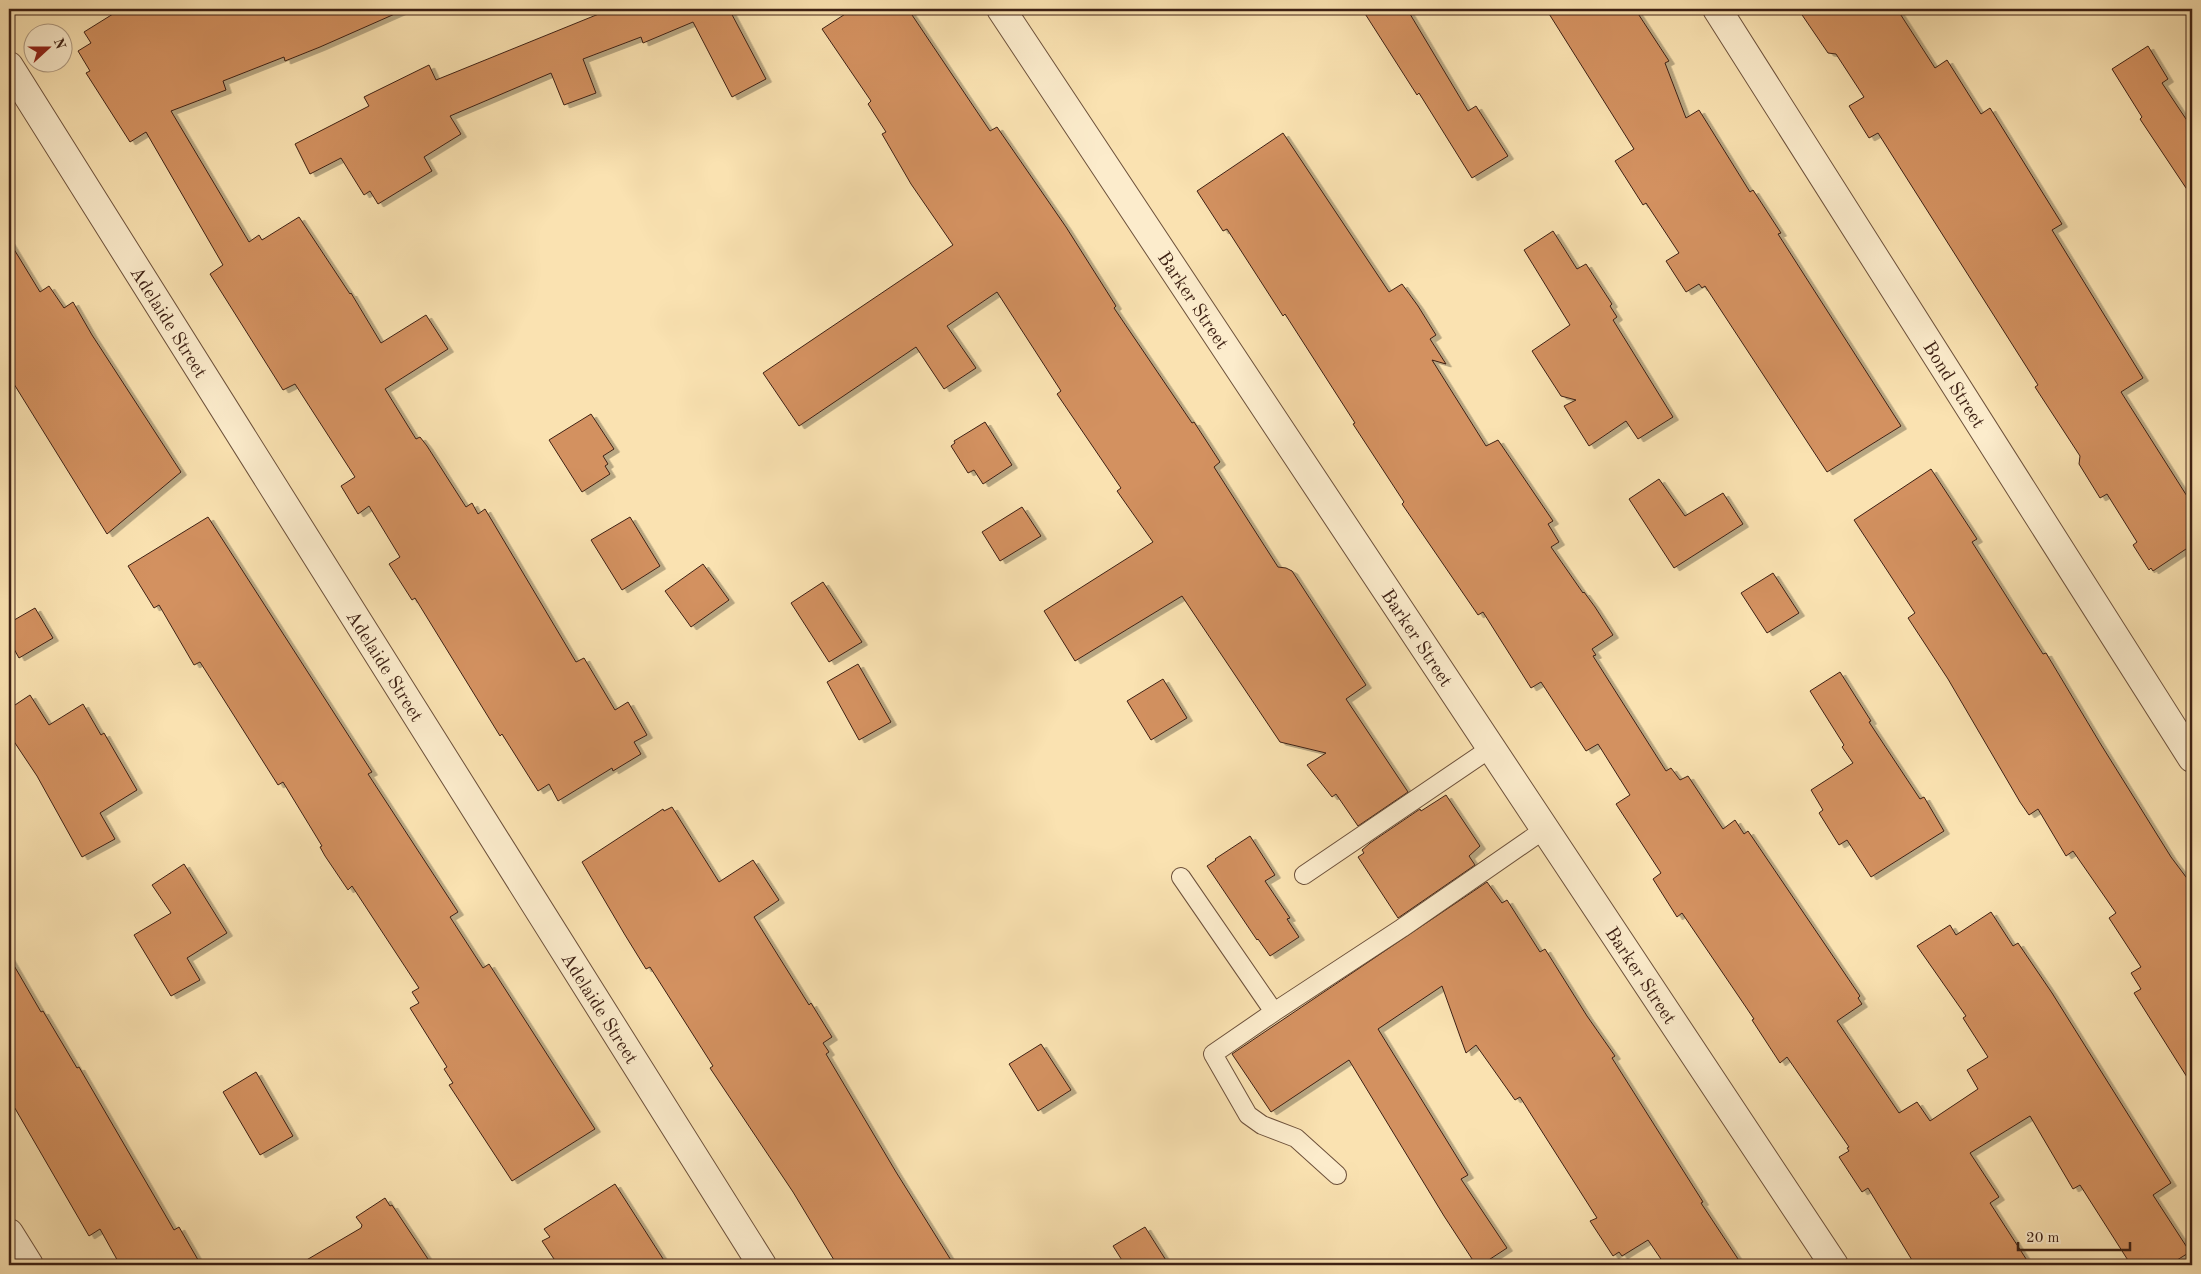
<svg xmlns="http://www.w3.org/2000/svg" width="2201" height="1274" font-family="'Old Standard TT',serif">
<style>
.building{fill:#d39161;stroke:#3e2114;filter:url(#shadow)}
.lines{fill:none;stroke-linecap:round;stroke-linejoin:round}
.service-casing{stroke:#6d513b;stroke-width:20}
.minor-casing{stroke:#6d513b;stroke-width:30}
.service{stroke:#fceccc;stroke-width:18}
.minor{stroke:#fceccc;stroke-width:28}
.labels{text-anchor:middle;stroke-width:4;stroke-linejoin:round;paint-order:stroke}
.street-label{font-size:19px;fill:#3e2114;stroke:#fceccc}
</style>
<defs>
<filter id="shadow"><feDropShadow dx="5.5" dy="3" stdDeviation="0" flood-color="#0004"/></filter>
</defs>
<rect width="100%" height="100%" fill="#fae2b1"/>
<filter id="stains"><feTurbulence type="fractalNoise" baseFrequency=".004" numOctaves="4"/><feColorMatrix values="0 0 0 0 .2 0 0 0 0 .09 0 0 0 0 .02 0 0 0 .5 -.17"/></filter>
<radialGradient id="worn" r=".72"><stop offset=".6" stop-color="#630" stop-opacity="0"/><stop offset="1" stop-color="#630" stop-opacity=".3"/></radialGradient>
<path class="building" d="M 121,9 L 406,9 L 320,47 L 285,61 L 284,57 L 223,81 L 226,90 L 171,111 L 249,242 L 259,235 L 262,240 L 299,217 L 350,294 L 351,293 L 381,343 L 426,315 L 448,349 L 385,389 L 416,439 L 420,437 L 427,446 L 466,507 L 472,503 L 478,514 L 485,509 L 576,662 L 584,658 L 615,710 L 628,702 L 647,735 L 634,742 L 641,754 L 613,771 L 612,768 L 558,801 L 549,784 L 538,791 L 502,734 L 500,736 L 415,598 L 412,600 L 389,564 L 400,557 L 369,506 L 358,514 L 341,486 L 355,477 L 295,384 L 283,390 L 210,274 L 223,265 L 146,132 L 130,142 L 86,73 L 90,71 L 78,51 L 91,43 L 84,32 Z
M 611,9 L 729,9 L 766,79 L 732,97 L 693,22 L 643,43 L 641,37 L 583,59 L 596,93 L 564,105 L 551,73 L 450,116 L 461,134 L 424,157 L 432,171 L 378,204 L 370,191 L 364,195 L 341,158 L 310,174 L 295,144 L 369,106 L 364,97 L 429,65 L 436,80 Z
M 853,9 L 908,9 L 990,131 L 997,127 L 1066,227 L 1116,306 L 1114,308 L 1192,423 L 1194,422 L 1220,462 L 1214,467 L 1278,567 L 1286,568 L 1292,571 L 1366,685 L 1346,699 L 1408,792 L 1358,826 L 1336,794 L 1332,797 L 1307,765 L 1326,753 L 1280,742 L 1182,596 L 1075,661 L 1044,611 L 1153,542 L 1117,491 L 1121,488 L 1057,394 L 1061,391 L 997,292 L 947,326 L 976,368 L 944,389 L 916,347 L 799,426 L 763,373 L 953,245 L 911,184 L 882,134 L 886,132 L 868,104 L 871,101 L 822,29 Z
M 1362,9 L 1407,9 L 1468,111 L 1476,106 L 1508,156 L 1472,178 L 1419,93 L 1417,95 Z
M 1546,9 L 1635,9 L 1669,61 L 1665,63 L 1686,118 L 1699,110 L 1750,192 L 1753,190 L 1781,233 L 1778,234 L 1901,426 L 1827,472 L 1705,286 L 1702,288 L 1699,284 L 1686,292 L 1666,261 L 1679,253 L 1646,203 L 1643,205 L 1615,161 L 1634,149 Z
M 1798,9 L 1897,9 L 1935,68 L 1947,60 L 1981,114 L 1990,108 L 2062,224 L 2052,230 L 2143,378 L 2121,392 L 2192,504 L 2192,545 L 2153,571 L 2151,568 L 2149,570 L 2133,545 L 2137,542 L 2107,494 L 2100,498 L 2079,464 L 2080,456 L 2035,387 L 2038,385 L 1878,133 L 1869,138 L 1849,106 L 1864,97 L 1836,54 L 1828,53 Z
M 2148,46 L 2168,79 L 2162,83 L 2192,128 L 2192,197 L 2140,119 L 2142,117 L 2112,69 Z
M 1283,133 L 1389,292 L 1402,284 L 1418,306 L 1436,335 L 1430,339 L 1446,364 L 1432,360 L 1486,446 L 1498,440 L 1553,521 L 1548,524 L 1559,542 L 1551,547 L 1583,593 L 1584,592 L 1595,607 L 1613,635 L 1592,649 L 1596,655 L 1593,656 L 1666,771 L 1671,768 L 1680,780 L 1688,776 L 1723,829 L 1735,820 L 1744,834 L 1748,831 L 1860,996 L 1858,998 L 1862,1004 L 1837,1021 L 1899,1113 L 1917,1102 L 1930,1121 L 1978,1089 L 1967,1070 L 1988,1057 L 1963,1018 L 1966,1016 L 1917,946 L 1950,925 L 1956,935 L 1991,912 L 2013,946 L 2018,943 L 2052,993 L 2171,1183 L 2153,1195 L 2190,1252 L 2169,1265 L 2131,1265 L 2080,1185 L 2073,1189 L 2030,1116 L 1970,1153 L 1999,1197 L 1990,1203 L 2030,1265 L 1915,1265 L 1868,1188 L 1862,1192 L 1839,1157 L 1849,1151 L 1847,1148 L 1849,1147 L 1787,1057 L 1780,1063 L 1752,1020 L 1754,1019 L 1682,913 L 1677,917 L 1653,879 L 1661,873 L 1616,804 L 1630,795 L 1598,744 L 1586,751 L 1541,682 L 1531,688 L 1483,612 L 1478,615 L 1402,504 L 1404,502 L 1353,424 L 1355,423 L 1285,314 L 1283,316 L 1227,229 L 1223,231 L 1197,191 Z
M 1553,231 L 1577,269 L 1586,264 L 1612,304 L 1610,306 L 1617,317 L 1613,320 L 1673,417 L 1638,439 L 1626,421 L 1589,446 L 1564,406 L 1576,400 L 1561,396 L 1532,351 L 1570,325 L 1524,250 Z
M 9,241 L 40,292 L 49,286 L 64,308 L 73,302 L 92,335 L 181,472 L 107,534 L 9,376 Z
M 591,414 L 614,449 L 603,456 L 608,464 L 605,466 L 610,474 L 582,492 L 549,440 Z
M 985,422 L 1012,465 L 983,484 L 974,470 L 968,473 L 951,446 L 955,443 L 954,441 Z
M 1931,469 L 1977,539 L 1972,542 L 2043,654 L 2046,653 L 2100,743 L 2171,857 L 2192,885 L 2192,1085 L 2134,993 L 2141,989 L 2131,973 L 2141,967 L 2109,918 L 2116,913 L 2073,851 L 2066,856 L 2038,809 L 2029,815 L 2020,802 L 1948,679 L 1908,618 L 1915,613 L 1854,520 Z
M 1659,479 L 1685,516 L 1723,493 L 1743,524 L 1674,568 L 1629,499 Z
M 1022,507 L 1041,536 L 1000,561 L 982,532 Z
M 208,517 L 372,772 L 368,774 L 458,912 L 450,917 L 483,968 L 489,964 L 595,1129 L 512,1181 L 449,1085 L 453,1083 L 444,1069 L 447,1067 L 410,1008 L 419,1003 L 412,992 L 419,988 L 352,886 L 348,890 L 325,856 L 320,847 L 322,846 L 283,782 L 278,785 L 200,662 L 194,665 L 159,605 L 154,608 L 128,566 Z
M 630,517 L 660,566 L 622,590 L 591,540 Z
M 703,564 L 729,600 L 691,627 L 665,591 Z
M 1773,573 L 1799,613 L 1767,633 L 1741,593 Z
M 823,582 L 862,642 L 829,662 L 791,603 Z
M 35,608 L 53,638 L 19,658 L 9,640 L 9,623 Z
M 858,664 L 891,722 L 859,740 L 827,682 Z
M 1840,672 L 1871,721 L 1869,722 L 1920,799 L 1924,797 L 1944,831 L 1871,877 L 1847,840 L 1839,845 L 1819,813 L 1823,810 L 1811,790 L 1853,763 L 1842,747 L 1844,745 L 1810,691 Z
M 1163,679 L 1187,718 L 1151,740 L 1127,701 Z
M 30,695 L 49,725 L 83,704 L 101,735 L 104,733 L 137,790 L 100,813 L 115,839 L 82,857 L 37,776 L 9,734 L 9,709 Z
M 1446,795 L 1480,846 L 1469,856 L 1475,865 L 1398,918 L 1358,857 L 1364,853 L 1362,850 L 1370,843 L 1420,809 L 1421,811 Z
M 672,807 L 719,882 L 753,860 L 779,900 L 754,917 L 809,1005 L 811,1003 L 832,1037 L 823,1043 L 829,1052 L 826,1054 L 896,1172 L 954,1265 L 837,1265 L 793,1192 L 710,1068 L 713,1066 L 650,967 L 646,969 L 625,935 L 582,862 L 663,809 L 664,811 Z
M 1250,836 L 1275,875 L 1265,881 L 1290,918 L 1287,919 L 1299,937 L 1270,956 L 1258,939 L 1257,940 L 1207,866 L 1216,860 L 1215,859 Z
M 184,864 L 227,933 L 187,958 L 200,980 L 171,996 L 134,935 L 171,913 L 152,885 Z
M 1487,882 L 1502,903 L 1507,900 L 1540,952 L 1545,949 L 1587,1016 L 1615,1056 L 1612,1058 L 1703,1202 L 1701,1203 L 1742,1265 L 1665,1265 L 1648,1240 L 1622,1256 L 1619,1252 L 1613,1256 L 1590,1221 L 1597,1218 L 1520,1097 L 1515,1100 L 1476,1045 L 1466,1053 L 1442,986 L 1378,1029 L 1468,1175 L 1461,1179 L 1507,1248 L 1481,1265 L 1476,1265 L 1444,1216 L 1349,1060 L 1271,1112 L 1232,1054 Z
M 9,957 L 41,1012 L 43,1011 L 77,1068 L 79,1067 L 174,1230 L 179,1227 L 201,1265 L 120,1265 L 100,1229 L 89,1236 L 9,1098 Z
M 1041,1044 L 1071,1090 L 1038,1111 L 1009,1064 Z
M 256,1072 L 293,1136 L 260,1155 L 223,1092 Z
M 615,1184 L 667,1265 L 558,1265 L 542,1241 L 550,1237 L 544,1229 Z
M 385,1198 L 390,1206 L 392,1205 L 432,1265 L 298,1265 L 361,1228 L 362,1225 L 356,1217 Z
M 1145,1227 L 1169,1265 L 1125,1265 L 1113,1246 Z"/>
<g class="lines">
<defs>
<path id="service" d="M 1304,875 L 1491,748
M 1181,877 L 1274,1012 L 1402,928 L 1545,829
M 1274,1012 L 1213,1054 L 1248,1115 L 1262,1125 L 1296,1138 L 1337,1175"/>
<g id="minor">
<path id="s1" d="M 1001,9 L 1834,1265"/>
<path id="s2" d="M 1717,9 L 2192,758"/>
<path id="s3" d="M 9,66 L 762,1265"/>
<path d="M 9,1233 L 29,1265"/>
</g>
</defs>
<use href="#service" class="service-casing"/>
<use href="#minor" class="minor-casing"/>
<use href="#service" class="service"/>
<use href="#minor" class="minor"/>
</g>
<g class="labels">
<g class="street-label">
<text dy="7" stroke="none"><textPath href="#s1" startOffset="349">Barker Street</textPath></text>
<text dy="7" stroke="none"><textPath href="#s3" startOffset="302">Adelaide Street</textPath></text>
<text dy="7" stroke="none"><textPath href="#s2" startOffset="444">Bond Street</textPath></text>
<text dy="7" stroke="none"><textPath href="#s1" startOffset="754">Barker Street</textPath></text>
<text dy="7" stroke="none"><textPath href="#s3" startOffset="708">Adelaide Street</textPath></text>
<text dy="7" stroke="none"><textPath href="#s1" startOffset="1159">Barker Street</textPath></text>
<text dy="7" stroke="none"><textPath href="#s3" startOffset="1112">Adelaide Street</textPath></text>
</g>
</g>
<rect width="2201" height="1274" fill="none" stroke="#fae2b1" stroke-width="30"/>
<rect x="10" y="10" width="2181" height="1254" fill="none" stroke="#3e2114" stroke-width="2.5"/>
<rect x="15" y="15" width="2171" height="1244" fill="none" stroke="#3e2114"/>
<g transform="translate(48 48) rotate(69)"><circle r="24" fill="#fceccc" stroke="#b09b82"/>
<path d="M0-4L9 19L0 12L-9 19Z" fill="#8f2418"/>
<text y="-8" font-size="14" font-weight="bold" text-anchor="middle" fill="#3e2114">N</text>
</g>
<path d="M2018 1242v8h112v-8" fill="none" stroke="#3e2114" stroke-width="2.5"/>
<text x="2026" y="1242" font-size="15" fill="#3e2114" stroke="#fceccc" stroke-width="4" paint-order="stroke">20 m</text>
<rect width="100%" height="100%" filter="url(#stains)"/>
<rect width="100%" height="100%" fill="url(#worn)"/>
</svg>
